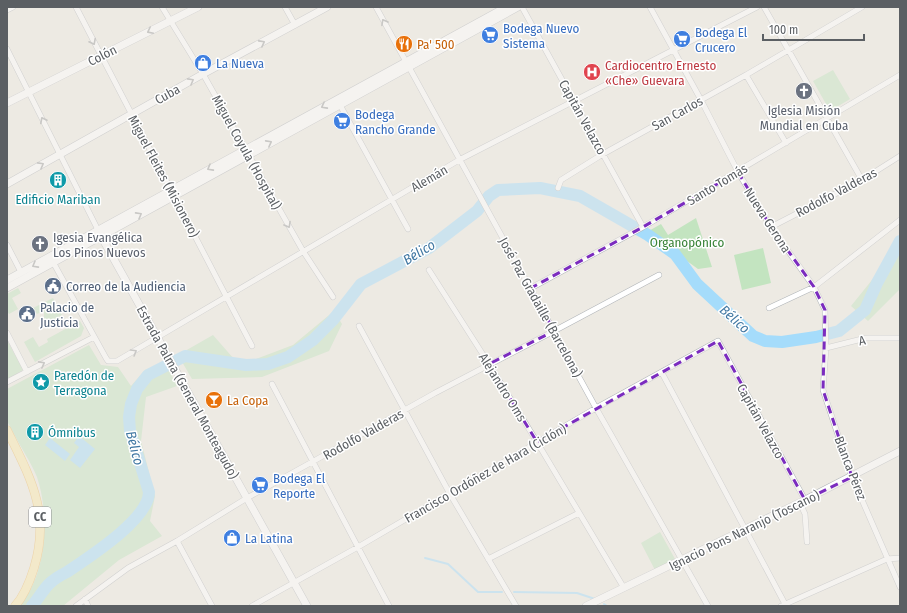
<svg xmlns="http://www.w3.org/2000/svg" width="907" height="613" font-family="'Fira Sans Condensed',sans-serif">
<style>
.green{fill:#c3e4c0}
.water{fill:#a5dcfb}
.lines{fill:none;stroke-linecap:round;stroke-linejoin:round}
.stream{stroke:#a5dcfb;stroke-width:2}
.river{stroke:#a5dcfb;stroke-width:12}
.street-casing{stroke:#b0b4b8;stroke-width:6}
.secondary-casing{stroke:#afb3b7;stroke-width:8}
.primary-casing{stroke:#ebb85e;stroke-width:9}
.street{stroke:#fff;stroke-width:5}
.secondary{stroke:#fff;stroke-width:7}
.primary{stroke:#fbe8aa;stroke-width:8}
.oneway{stroke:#9d9fa1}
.marked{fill:none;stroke:#7b2cbf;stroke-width:3;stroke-dasharray:8 5;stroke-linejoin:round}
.labels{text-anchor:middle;stroke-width:3;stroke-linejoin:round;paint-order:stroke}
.shield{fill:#fff;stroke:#8c8f92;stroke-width:1}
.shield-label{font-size:12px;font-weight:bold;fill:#5b5f63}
.shop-label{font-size:13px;fill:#366cbe;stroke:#fff;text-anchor:start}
.food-label{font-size:13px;fill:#c56008;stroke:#fff;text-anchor:start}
.street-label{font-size:13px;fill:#5b5f63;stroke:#fff}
.health-label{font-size:13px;fill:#be3a42;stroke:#fff;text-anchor:start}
.worship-label{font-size:13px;fill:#5b616d;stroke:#fff}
.culture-label{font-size:13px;fill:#0d838f;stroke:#fff;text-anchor:start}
.park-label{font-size:13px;fill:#3b8439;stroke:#fff}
.service-label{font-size:13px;fill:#4e5e75;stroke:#fff;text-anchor:start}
.water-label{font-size:14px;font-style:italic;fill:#4178a3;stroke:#fff}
</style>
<rect width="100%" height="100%" fill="#edeae3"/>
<path class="green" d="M 833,70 L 850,99 L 830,111 L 813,81 Z
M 696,218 L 712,267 L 698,269 L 647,232 L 661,224 L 668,235 Z
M 900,234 L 900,289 L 868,321 L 851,306 L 880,270 Z
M 763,248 L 771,283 L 742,290 L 734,255 Z
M 18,288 L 21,293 L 12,298 L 18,309 L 9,314 L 7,311 L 7,294 Z
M 53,298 L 62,315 L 43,325 L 40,320 L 44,317 L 44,313 L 41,312 L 37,314 L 33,308 Z
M 334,311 L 342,324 L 329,351 L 262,377 L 192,379 L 178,355 L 213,335 L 234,359 L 253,360 L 293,345 Z
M 80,321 L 84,328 L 81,336 L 35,362 L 24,342 L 33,337 L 39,347 L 48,342 L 47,339 Z
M 7,340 L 23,370 L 7,380 Z
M 89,345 L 101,365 L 118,367 L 131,386 L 145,370 L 165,362 L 177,386 L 146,397 L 141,441 L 155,496 L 150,521 L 162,536 L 119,560 L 63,606 L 20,606 C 47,573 50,516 37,477 C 31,462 21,448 14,434 C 12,429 8,424 7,420 C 5,411 7,399 7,389 Z
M 660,532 L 675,559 L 655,570 L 641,543 Z"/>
<path class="water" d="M 79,436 L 95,449 L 80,468 L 70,460 L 79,447 L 74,443 Z
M 50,438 L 70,454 L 65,461 L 45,445 Z"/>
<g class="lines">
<path class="stream" d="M 425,558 L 448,564 L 478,592 L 502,592
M 514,592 L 577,593 L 595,599
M 604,604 L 607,606"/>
<path class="river" d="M 32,606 C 38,599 43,590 49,584 C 54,579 61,575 67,572 C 89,557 149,519 149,492 L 130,431 L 129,417 L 131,404 L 137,389 L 148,375 L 185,356 L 246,365 L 268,364 L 288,357 L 313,340 L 333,320 L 361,284 L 429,248 L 477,211 L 489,196 L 498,190 L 540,188 L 580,196 L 648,235 L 675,254 L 697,284 L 753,336 L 765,341 L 782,342 L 816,337 L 839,331 L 865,310 L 877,283 L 900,241"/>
<defs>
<path id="street" d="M 76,7 L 252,346
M 162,7 L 203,74 L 303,251 L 333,297
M 285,7 L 295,25
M 376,7 L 596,408 L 708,606
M 522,7 L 643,227
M 650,7 L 701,100 L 738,172 L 771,227 L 814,287 L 825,310 L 826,348 L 823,390 L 852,477 L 900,587
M 764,7 L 862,180
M 7,10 L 13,7
M 7,49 L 99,232
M 746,75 L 786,143
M 340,105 L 408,229
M 558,188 L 561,180 L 603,154 L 746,75 L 862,7
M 771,227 L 862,180 L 900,156
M 7,245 L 21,272
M 53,262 L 106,358 L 108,361 L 117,361 L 459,160 L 757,7
M 429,270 L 489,364 L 537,442 L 624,588
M 531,288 L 643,227 L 900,75
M 769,308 L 814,287 L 900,220
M 359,326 L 450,494 L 516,606
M 7,333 L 27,372
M 826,348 L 866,338 L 900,338
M 662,373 L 785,604
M 7,382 L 94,337
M 272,384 L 389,606
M 800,503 L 805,514 L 807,542
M 177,541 L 212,606
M 488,559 L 579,513
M 85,599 L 88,606
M 76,606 L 128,568 L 177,541 L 247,498 L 312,462 L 435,393 L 554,331 L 659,275
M 252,606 L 358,547 L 596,408 L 718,341 L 805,500
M 781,606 L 887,559 L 900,558"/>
<path id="secondary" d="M 7,103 L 198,7
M 7,184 L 203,74 L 327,7
M 101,236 L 307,606
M 7,280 L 506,7
M 7,288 L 518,7
M 586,606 L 805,500 L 900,451"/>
<path id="primary" d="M 7,430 C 30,477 51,513 34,568 C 30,581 25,595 15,606"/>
</defs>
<use href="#street" class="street-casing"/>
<use href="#secondary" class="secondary-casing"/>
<use href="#primary" class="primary-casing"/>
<use href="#street" class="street"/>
<use href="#secondary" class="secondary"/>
<use href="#primary" class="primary"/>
</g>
<defs><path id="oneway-chevron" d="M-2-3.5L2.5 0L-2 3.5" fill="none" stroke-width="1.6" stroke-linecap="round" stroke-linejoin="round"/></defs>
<g class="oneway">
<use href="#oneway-chevron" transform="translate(384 22) rotate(-119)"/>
<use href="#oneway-chevron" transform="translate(150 31) rotate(153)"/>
<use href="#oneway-chevron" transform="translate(93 42) rotate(63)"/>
<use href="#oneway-chevron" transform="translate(262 43) rotate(-28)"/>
<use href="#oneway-chevron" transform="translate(191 81) rotate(-29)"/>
<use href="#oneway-chevron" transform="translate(324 106) rotate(152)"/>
<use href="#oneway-chevron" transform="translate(43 120) rotate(-117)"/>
<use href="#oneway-chevron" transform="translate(269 143) rotate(-28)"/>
<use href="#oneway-chevron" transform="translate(41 165) rotate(-29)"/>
<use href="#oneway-chevron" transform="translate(210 168) rotate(151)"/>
<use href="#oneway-chevron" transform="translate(139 215) rotate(-29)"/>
<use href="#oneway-chevron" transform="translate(288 225) rotate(61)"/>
<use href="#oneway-chevron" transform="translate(35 265) rotate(151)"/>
<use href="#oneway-chevron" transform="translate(134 352) rotate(-31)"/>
<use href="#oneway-chevron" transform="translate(42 364) rotate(-28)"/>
</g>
<path d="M0 0H907V613H0ZM 738,172 L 771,227 L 814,287 L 825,310 L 823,390 L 852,477 L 805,500 L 718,341 L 537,442 L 489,364 L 554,331 L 531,288 L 643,227 Z" fill="#edeae3" fill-opacity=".55" fill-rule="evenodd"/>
<path class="marked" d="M 738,172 L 771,227 L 814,287 L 825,310 L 823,390 L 852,477 L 805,500 L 718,341 L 537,442 L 489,364 L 554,331 L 531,288 L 643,227 Z"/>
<defs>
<symbol id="supermarket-disc" viewBox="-11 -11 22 22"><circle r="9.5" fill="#3f7fe0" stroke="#fff"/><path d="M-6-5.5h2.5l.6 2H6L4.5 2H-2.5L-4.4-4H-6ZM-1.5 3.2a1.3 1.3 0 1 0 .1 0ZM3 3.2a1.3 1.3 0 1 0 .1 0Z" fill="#fff"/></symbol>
<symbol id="restaurant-disc" viewBox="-11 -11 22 22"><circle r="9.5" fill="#e8710a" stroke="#fff"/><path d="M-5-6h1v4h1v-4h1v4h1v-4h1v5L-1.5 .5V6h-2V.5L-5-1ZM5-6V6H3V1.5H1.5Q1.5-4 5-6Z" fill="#fff"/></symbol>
<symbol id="shop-disc" viewBox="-11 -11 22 22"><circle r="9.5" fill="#3f7fe0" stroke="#fff"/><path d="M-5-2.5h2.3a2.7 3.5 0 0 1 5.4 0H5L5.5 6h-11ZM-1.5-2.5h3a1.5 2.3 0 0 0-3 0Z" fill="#fff"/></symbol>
<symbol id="hospital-disc" viewBox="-11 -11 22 22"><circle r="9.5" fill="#e0444e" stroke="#fff"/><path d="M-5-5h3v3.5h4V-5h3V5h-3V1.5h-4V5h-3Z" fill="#fff"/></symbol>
<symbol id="church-disc" viewBox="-11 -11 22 22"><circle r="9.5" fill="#6b7280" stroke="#fff"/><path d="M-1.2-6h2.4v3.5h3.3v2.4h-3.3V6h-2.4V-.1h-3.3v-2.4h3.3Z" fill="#fff"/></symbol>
<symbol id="building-disc" viewBox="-11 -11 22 22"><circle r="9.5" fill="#0f9aa8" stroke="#fff"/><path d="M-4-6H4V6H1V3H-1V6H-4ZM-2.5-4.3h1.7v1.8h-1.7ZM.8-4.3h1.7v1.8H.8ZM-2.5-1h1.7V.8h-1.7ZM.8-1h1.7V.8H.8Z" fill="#fff"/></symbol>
<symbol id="civic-disc" viewBox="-11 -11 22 22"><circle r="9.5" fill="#5c6f8a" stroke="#fff"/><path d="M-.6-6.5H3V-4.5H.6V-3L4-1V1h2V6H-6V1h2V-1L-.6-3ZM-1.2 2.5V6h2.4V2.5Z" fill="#fff"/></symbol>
<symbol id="sight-disc" viewBox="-11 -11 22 22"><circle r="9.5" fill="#0f9aa8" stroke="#fff"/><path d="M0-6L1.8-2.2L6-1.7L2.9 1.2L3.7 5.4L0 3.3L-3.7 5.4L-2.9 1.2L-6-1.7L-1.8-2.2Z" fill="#fff"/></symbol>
<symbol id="bar-disc" viewBox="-11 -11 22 22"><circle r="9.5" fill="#e8710a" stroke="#fff"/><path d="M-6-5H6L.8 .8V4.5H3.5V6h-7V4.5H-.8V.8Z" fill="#fff"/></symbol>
</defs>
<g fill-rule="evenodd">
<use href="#supermarket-disc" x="480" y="25" width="20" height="20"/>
<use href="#supermarket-disc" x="672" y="29" width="20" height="20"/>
<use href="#restaurant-disc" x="394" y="34" width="20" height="20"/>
<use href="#shop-disc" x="193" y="53" width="20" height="20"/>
<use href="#hospital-disc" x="582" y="62" width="20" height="20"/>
<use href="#church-disc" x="794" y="81" width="20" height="20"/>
<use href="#supermarket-disc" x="332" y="111" width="20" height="20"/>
<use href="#building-disc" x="48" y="170" width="20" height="20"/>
<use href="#church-disc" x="30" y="234" width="20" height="20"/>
<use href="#civic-disc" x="43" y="276" width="20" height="20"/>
<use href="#civic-disc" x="17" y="304" width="20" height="20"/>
<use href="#sight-disc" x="31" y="372" width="20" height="20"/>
<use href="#bar-disc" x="204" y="390" width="20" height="20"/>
<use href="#building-disc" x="25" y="422" width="20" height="20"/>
<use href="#supermarket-disc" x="250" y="475" width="20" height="20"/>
<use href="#shop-disc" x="222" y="528" width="20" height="20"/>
</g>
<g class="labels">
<rect class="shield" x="29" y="507" width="22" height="20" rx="3"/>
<g class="shield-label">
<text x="40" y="521">CC</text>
</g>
<g class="shop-label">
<text x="503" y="33">Bodega Nuevo<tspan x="503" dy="15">Sistema</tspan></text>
<text x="695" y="37">Bodega El<tspan x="695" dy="15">Crucero</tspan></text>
<text x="216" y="68">La Nueva</text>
<text x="355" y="119">Bodega<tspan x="355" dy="15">Rancho Grande</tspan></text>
<text x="273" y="483">Bodega El<tspan x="273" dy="15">Reporte</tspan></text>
<text x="245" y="543">La Latina</text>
</g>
<g class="food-label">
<text x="417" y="49">Pa' 500</text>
<text x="227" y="405">La Copa</text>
</g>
<g class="street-label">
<text transform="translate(102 55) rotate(-27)" y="5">Colón</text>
<text transform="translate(167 94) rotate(-29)" y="5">Cuba</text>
<text transform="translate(677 113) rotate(-29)" y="5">San Carlos</text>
<text transform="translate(583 117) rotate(61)" y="5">Capitán Velazco</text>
<text transform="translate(247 152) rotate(61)" y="5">Miguel Coyula (Hospital)</text>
<text transform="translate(164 176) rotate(62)" y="5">Miguel Fleites (Misionero)</text>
<text transform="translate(429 178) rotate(-30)" y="5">Alemán</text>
<text transform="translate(717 184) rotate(-31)" y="5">Santo Tomás</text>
<text transform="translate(836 192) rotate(-28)" y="5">Rodolfo Valderas</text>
<text transform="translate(768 220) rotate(57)" y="5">Nueva Gerona</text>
<text transform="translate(541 307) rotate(61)" y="5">José Paz Gradaille (Barcelona)</text>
<text transform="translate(862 340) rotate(-10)" y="5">A</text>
<text transform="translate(503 387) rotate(58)" y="5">Alejandro Oms</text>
<text transform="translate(188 392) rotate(61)" y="5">Estrada Palma (General Monteagudo)</text>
<text transform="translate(761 421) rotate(61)" y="5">Capitán Velazco</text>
<text transform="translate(363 434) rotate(-29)" y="5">Rodolfo Valderas</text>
<text transform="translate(851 468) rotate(69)" y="5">Blanca Pérez</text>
<text transform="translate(485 473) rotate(-30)" y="5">Francisco Ordóñez de Hara (Ciclón)</text>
<text transform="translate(744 530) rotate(-26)" y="5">Ignacio Pons Naranjo (Toscano)</text>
</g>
<g class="health-label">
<text x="605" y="70">Cardiocentro Ernesto<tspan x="605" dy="15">«Che» Guevara</tspan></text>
</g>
<g class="worship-label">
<text x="804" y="115">Iglesia Misión<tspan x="804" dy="15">Mundial en Cuba</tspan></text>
<text x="53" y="242" text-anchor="start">Igesia Evangélica<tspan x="53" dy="15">Los Pinos Nuevos</tspan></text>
</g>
<g class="culture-label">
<text x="58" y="204" text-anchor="middle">Edificio Mariban</text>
<text x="54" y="380">Paredón de<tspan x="54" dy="15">Terragona</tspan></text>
<text x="48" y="437">Ómnibus</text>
</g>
<g class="park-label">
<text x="687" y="247">Organopónico</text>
</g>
<g class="service-label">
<text x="66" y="291">Correo de la Audiencia</text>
<text x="40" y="312">Palacio de<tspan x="40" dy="15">Justicia</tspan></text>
</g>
<g class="water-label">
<text transform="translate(419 252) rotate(-31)" y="5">Bélico</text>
<text transform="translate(735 319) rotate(42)" y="5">Bélico</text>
<text transform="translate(135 448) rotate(75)" y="5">Bélico</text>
</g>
</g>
<rect width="907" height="613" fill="none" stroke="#5b5f63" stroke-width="16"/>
<path d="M763 34v6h101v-6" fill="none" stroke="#5b5f63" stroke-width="2"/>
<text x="769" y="34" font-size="12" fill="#5b5f63" stroke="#ffffff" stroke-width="3" paint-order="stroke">100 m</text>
</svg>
